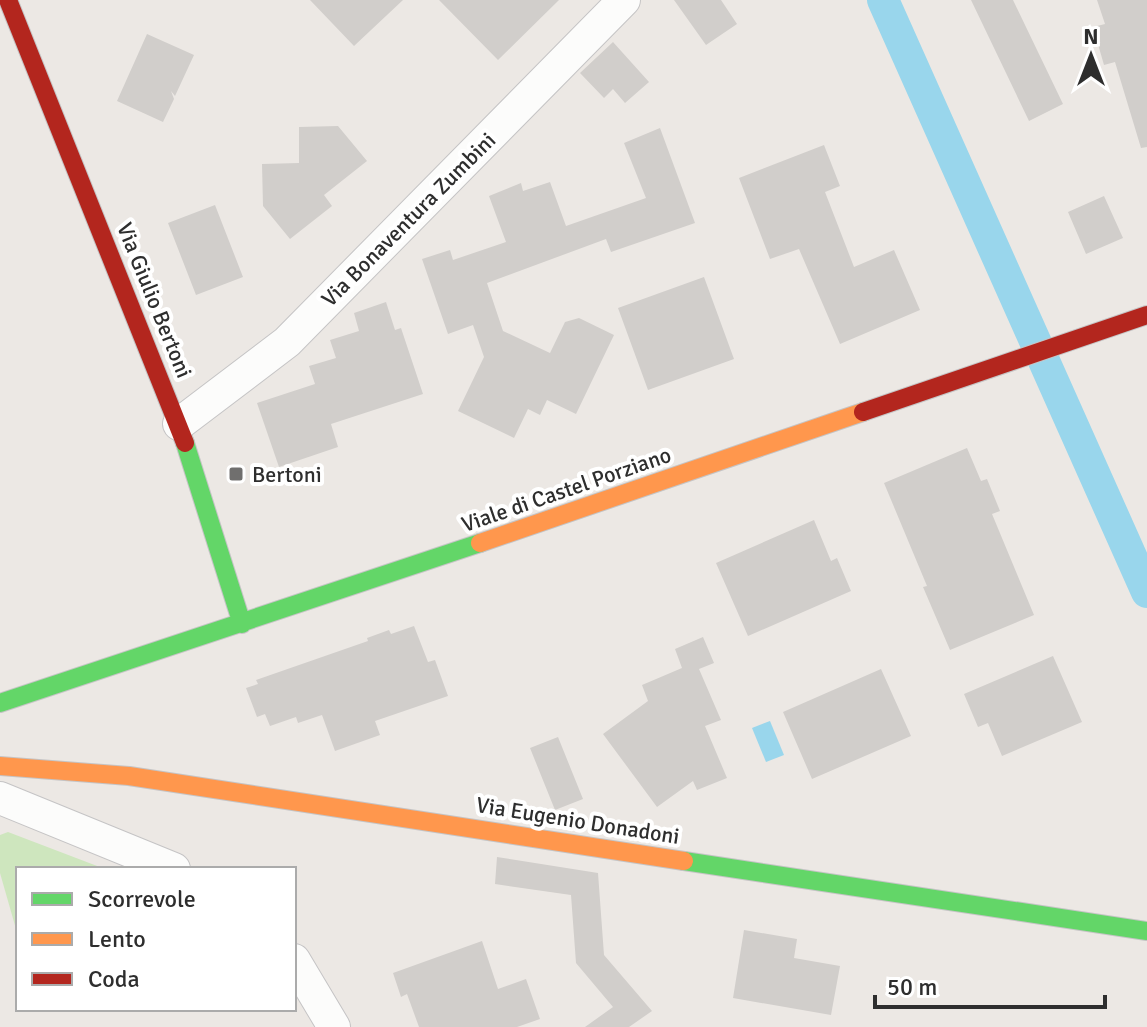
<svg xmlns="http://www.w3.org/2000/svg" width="1147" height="1027" font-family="Signika,sans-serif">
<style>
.green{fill:#cee6be}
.water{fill:#99d6ec}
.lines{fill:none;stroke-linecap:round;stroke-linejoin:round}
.canal{stroke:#99d6ec;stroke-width:32}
.building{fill:#d1cecb}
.street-casing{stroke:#c5c4c5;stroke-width:34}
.fast-casing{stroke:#c5c4c5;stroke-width:20}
.slow-casing{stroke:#c5c4c5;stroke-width:20}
.jam-casing{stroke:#c5c4c5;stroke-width:20}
.street{stroke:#fcfcfb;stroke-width:32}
.fast{stroke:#63d668;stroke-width:18}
.slow{stroke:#ff974d;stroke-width:18}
.jam{stroke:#b3261e;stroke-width:18}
.poi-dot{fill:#706f6e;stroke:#fff;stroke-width:3}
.labels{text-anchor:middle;stroke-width:8;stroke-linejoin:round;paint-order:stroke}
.street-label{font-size:22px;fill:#2e2e2e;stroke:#fff}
.poi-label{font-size:22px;fill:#2e2e2e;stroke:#fff;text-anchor:start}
</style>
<rect width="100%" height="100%" fill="#ece8e4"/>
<path class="green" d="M 8,832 L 105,869 L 18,869 L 18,936 L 0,873 L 0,835 Z"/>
<path class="water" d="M 770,721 L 784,755 L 766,762 L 752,728 Z"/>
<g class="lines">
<path class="canal" d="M 883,0 L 1147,592"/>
</g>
<path class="building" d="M 310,0 L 403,0 L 354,46 Z
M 439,0 L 559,0 L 498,60 Z
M 674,0 L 721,0 L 737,24 L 706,45 Z
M 971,0 L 1013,0 L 1063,104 L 1029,121 Z
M 1097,0 L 1147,0 L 1147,147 L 1141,148 L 1115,62 L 1104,65 L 1093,27 L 1105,24 Z
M 147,34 L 194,55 L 175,96 L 171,91 L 174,99 L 163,122 L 117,101 Z
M 613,42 L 649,82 L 625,103 L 613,89 L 604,98 L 580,73 Z
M 338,126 L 367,161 L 324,195 L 332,206 L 290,239 L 263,206 L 262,164 L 299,163 L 299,127 Z
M 660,128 L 695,223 L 611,252 L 606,239 L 487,283 L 503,331 L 550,353 L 565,322 L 579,318 L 614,335 L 576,414 L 547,400 L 540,415 L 528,409 L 514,438 L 458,411 L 484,357 L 473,325 L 448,334 L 422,259 L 450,250 L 453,260 L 506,242 L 489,196 L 521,183 L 523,191 L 550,182 L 566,226 L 646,198 L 624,143 Z
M 824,145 L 840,186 L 825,192 L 854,267 L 894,250 L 920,310 L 840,344 L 799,249 L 770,259 L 739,178 Z
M 1104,196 L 1123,238 L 1086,254 L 1068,212 Z
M 215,205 L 243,277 L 196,295 L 168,223 Z
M 704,277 L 734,359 L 648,390 L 618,308 Z
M 386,302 L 395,330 L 401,328 L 423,394 L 331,424 L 338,447 L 279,467 L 257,403 L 315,384 L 309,366 L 336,358 L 330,340 L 359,331 L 354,313 Z
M 967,448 L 981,481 L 987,479 L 1000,511 L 992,514 L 1034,615 L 950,650 L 923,587 L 927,586 L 884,483 Z
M 814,520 L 831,561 L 837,558 L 851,591 L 748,636 L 716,563 Z
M 414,626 L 428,662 L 435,660 L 448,696 L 375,721 L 380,735 L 335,751 L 322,715 L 298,723 L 296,717 L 270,726 L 265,714 L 257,717 L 246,688 L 258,684 L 256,680 L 368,641 L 367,638 L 389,630 L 391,634 Z
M 703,637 L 714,663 L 699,669 L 721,720 L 705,726 L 727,778 L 697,790 L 693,781 L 657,807 L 603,734 L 648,701 L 642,685 L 682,668 L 675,649 Z
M 1053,656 L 1082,722 L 1002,756 L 988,723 L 978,727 L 964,694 Z
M 881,669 L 911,736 L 812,779 L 783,712 Z
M 558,737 L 583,799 L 555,810 L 530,748 Z
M 497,857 L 598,873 L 604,955 L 652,1011 L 629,1027 L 585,1027 L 613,1007 L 576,963 L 571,895 L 495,884 Z
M 744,930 L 797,939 L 794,958 L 840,966 L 831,1015 L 733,998 Z
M 482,941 L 498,989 L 526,979 L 540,1019 L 517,1027 L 419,1027 L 407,994 L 401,997 L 393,973 Z"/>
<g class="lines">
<defs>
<path id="street" d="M 179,424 L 287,342 L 624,0
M 0,798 L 174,869
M 294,960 L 334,1027"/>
<path id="fast" d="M 185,443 L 242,624
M 0,703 L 480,543
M 684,861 L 1147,931"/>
<path id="slow" d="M 480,543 L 863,412
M 0,766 L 129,776 L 684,861"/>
<path id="jam" d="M 8,0 L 185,443
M 863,412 L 1147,315"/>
</defs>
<use href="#street" class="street-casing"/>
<use href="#fast" class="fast-casing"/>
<use href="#slow" class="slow-casing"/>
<use href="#jam" class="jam-casing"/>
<use href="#street" class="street"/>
<use href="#fast" class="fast"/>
<use href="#slow" class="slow"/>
<use href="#jam" class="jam"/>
</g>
<rect class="poi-dot" x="228" y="466" width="16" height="16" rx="4"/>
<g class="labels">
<g class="street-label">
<text transform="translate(408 219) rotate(-45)" y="8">Via Bonaventura Zumbini</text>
<text transform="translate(155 300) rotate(68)" y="8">Via Giulio Bertoni</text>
<text transform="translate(566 489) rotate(-19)" y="8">Viale di Castel Porziano</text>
<text transform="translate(578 820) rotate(9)" y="8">Via Eugenio Donadoni</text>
</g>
<g class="poi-label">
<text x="252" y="482">Bertoni</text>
</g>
</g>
<rect x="16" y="867" width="280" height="144" fill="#ffffff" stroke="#ababab" stroke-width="2"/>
<rect x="32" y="893" width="40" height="12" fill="#63d668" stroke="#ababab" stroke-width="2"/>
<text x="88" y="907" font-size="24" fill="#2e2e2e">Scorrevole</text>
<rect x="32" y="933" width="40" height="12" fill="#ff974d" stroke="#ababab" stroke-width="2"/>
<text x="88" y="947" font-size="24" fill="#2e2e2e">Lento</text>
<rect x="32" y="973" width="40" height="12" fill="#b3261e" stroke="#ababab" stroke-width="2"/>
<text x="88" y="987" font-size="24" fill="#2e2e2e">Coda</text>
<g transform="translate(1091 56)" stroke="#ffffff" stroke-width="6" paint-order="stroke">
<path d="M0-6L14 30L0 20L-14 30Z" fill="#2e2e2e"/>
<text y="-12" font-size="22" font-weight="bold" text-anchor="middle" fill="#2e2e2e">N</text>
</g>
<path d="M875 995v12h230v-12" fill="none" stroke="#2e2e2e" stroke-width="4"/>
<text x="887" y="995" font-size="24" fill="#2e2e2e" stroke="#ffffff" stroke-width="6" paint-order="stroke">50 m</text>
</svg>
